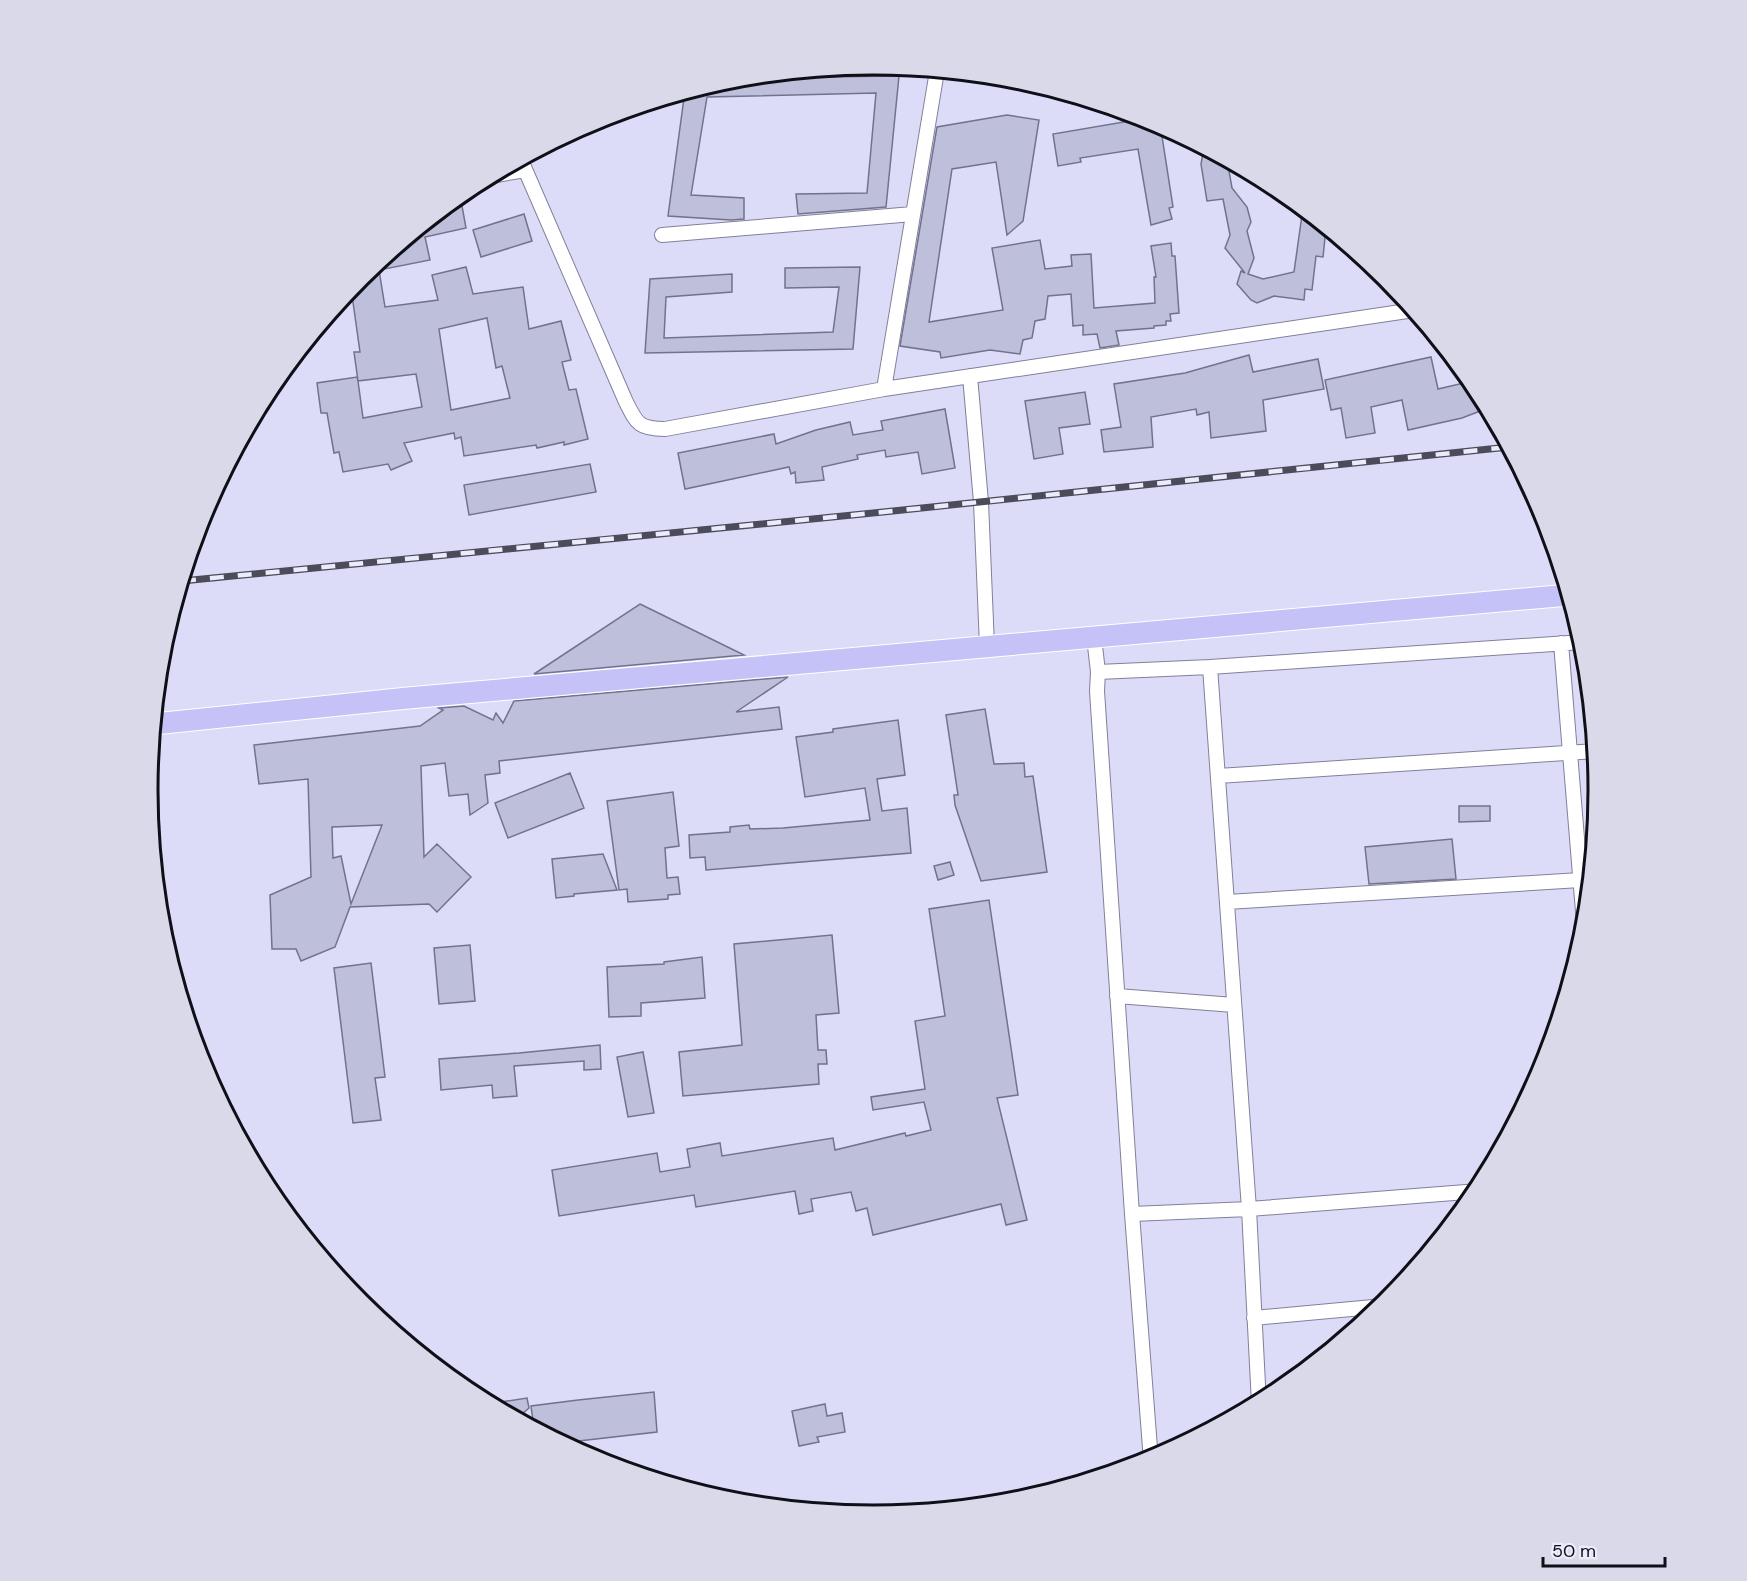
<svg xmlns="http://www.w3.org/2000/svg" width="1747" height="1581" font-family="'DM Sans',sans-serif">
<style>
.building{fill:#bebfda;stroke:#73728c;stroke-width:1.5;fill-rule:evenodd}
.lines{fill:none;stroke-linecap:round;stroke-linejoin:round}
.street-casing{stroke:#80809a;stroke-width:16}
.primary-casing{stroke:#fff;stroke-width:23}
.street{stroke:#fff;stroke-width:14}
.primary{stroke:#c5c2f7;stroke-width:21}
.rail-casing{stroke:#4b4b5a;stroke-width:7}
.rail{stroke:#ebebfc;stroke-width:4.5;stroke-dasharray:14;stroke-linecap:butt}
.rim{fill:none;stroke:#0f0f18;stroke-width:3}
</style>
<rect width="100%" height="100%" fill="#dcdcf9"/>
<path class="building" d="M 899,76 L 886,207 L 798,214 L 796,194 L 867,193 L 876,93 L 707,97 L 691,195 L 744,198 L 744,219 L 731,220 L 668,216 L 684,98 L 682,98 L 682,94 L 736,78 Z
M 1007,115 L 1039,120 L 1023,221 L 1007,235 L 996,162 L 952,169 L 929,322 L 1003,310 L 992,248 L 1040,240 L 1045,269 L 1072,266 L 1071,255 L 1091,254 L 1094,308 L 1155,303 L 1154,277 L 1156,277 L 1151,246 L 1171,243 L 1172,256 L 1175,256 L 1179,313 L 1170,314 L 1171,321 L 1166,321 L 1166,325 L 1154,326 L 1154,328 L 1116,331 L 1119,345 L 1100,348 L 1097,334 L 1083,335 L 1083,325 L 1073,326 L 1071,294 L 1048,296 L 1045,319 L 1035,321 L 1032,338 L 1023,340 L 1020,354 L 990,350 L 941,358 L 940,352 L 900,346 L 937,127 Z
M 1147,118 L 1154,121 L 1156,130 L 1161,130 L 1173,207 L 1169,208 L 1172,219 L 1151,225 L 1138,149 L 1080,158 L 1081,162 L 1058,166 L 1053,134 Z
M 1204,148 L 1227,160 L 1232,188 L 1247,207 L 1251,222 L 1247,231 L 1254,258 L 1248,274 L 1263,279 L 1294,272 L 1303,208 L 1326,228 L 1323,257 L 1316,256 L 1312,290 L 1305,289 L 1304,300 L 1274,296 L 1257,303 L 1251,300 L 1237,284 L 1241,271 L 1245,273 L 1225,248 L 1230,235 L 1223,199 L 1207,201 L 1201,164 Z
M 460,195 L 466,228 L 425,237 L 430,260 L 379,270 L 385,307 L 438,300 L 432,275 L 466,267 L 473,294 L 523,287 L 529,329 L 561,321 L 571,360 L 562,362 L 569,390 L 576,389 L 588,439 L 564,445 L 564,442 L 537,448 L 536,445 L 464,456 L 461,437 L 455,439 L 454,433 L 404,443 L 412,461 L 391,470 L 388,464 L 343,472 L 339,452 L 334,453 L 327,413 L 321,413 L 317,383 L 357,377 L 358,381 L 354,352 L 360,352 L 351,288 L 360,277 ZM 487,318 L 496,368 L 502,366 L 510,398 L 451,410 L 439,329 ZM 416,374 L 422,407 L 363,418 L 358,381 Z
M 524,214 L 532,241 L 481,257 L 473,230 Z
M 860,267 L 853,349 L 645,353 L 650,279 L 732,274 L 732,292 L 666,297 L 664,338 L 833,332 L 839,287 L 785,288 L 785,268 Z
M 1249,355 L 1253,372 L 1318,359 L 1324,389 L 1263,400 L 1266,431 L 1211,438 L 1209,412 L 1197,415 L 1196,409 L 1151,417 L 1153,447 L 1104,452 L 1101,430 L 1121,427 L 1114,384 L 1185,373 Z
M 1431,357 L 1438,389 L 1472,381 L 1488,408 L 1462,418 L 1408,430 L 1402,400 L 1371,407 L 1375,433 L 1346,438 L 1341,408 L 1331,410 L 1325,380 Z
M 1085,392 L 1090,424 L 1059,428 L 1063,454 L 1034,459 L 1025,401 Z
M 945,409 L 955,468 L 922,474 L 918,452 L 886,457 L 885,450 L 857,455 L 858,459 L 822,467 L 824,480 L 796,483 L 795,472 L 791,474 L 789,467 L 685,489 L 678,453 L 774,434 L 776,444 L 816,430 L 850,422 L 853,435 L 883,430 L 881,421 Z
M 590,464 L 596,492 L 469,515 L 464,485 Z
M 640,604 L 744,655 L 534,674 Z
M 788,677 L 736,712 L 779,707 L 782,729 L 499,761 L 500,773 L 485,775 L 488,803 L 470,815 L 468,794 L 449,796 L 445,763 L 421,766 L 424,857 L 437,844 L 471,877 L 437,912 L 429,904 L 350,907 L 335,947 L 301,961 L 296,949 L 272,949 L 270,895 L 311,877 L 308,779 L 259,784 L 254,745 L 420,726 L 443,710 L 439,708 L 464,706 L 493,720 L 496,713 L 503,723 L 514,701 ZM 382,825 L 351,904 L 341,856 L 333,858 L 332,827 Z
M 985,709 L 994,764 L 1024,763 L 1025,777 L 1033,776 L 1047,872 L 981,881 L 955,805 L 954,795 L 958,795 L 946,715 Z
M 898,720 L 905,775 L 877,779 L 882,811 L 907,808 L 911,853 L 706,870 L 705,857 L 690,858 L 689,835 L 730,832 L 730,827 L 749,825 L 750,829 L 783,828 L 870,820 L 865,788 L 805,797 L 796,737 L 833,732 L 833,729 Z
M 570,773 L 584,808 L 508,838 L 495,803 Z
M 673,792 L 679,846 L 665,848 L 667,878 L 678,877 L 680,894 L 668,895 L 668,899 L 628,902 L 627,889 L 619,890 L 607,801 Z
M 1459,806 L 1490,806 L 1490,821 L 1459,822 Z
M 1452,839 L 1456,879 L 1369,884 L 1365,847 Z
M 603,854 L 617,890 L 574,894 L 574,896 L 556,898 L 552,859 Z
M 950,862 L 954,875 L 938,880 L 934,866 Z
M 989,900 L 1018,1095 L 997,1098 L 1027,1220 L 1006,1225 L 1001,1204 L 873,1235 L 867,1208 L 856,1211 L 851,1192 L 811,1199 L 813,1211 L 799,1214 L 795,1191 L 696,1207 L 694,1195 L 559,1216 L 552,1170 L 657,1153 L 660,1172 L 690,1167 L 687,1149 L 720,1143 L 722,1156 L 833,1138 L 835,1150 L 905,1133 L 906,1136 L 931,1130 L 924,1102 L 873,1110 L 871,1097 L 925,1089 L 915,1021 L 945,1016 L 929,909 Z
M 832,935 L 839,1013 L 816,1015 L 818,1050 L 826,1050 L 827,1064 L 818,1064 L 819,1084 L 683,1096 L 679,1052 L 742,1045 L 734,944 Z
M 470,945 L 475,1001 L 439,1004 L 434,948 Z
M 702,957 L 705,998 L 641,1003 L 641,1016 L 609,1017 L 607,967 L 664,964 L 664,962 Z
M 371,963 L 385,1077 L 375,1078 L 381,1120 L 353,1123 L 334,968 Z
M 600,1045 L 601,1069 L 584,1070 L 584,1061 L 514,1066 L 517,1096 L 493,1098 L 492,1085 L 441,1090 L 439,1059 L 519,1053 Z
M 643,1052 L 654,1113 L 628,1117 L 617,1057 Z
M 654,1392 L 657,1432 L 561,1443 L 534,1428 L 531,1406 L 578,1400 Z
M 527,1398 L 529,1408 L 516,1419 L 488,1404 Z
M 825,1404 L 827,1416 L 842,1413 L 845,1432 L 817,1437 L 819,1442 L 799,1446 L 792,1411 Z"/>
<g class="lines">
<defs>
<path id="street" d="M 521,160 L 626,402 C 637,424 639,429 665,429 L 884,389 L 1414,310
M 491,176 L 525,170
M 662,235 L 913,214
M 970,376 L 981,502 L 987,646
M 884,389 L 937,71
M 1094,637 L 1098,672
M 1561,643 L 1585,936
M 1210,667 L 1249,1209 L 1259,1404
M 1218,776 L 1596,751
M 1227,902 L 1580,880
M 1117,996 L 1234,1005
M 1132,1214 L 1249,1209 L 1479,1191
M 1254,1318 L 1384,1306
M 1151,1461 L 1132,1214 L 1097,691 L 1098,672 L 1210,667 L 1583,642"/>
<path id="primary" d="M 154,724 L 408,698 L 1569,595"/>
</defs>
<use href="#street" class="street-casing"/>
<use href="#primary" class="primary-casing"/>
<use href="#street" class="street"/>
<use href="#primary" class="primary"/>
<defs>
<path id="rail" d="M 182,581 L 893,511 L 1509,447"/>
</defs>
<use href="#rail" class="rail-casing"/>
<use href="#rail" class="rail"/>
</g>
<path d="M0 0H1747V1581H0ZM158 790a715 715 0 1 1 1430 0a715 715 0 1 1-1430 0Z" fill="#d9d9ea" fill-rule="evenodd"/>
<path class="rim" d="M158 790a715 715 0 1 1 1430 0a715 715 0 1 1-1430 0Z"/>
<path d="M1543 1557v9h122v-9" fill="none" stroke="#0f0f18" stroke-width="3"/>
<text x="1552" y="1557" font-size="18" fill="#0f0f18" stroke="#ebebfc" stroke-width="4.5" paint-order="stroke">50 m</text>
</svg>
